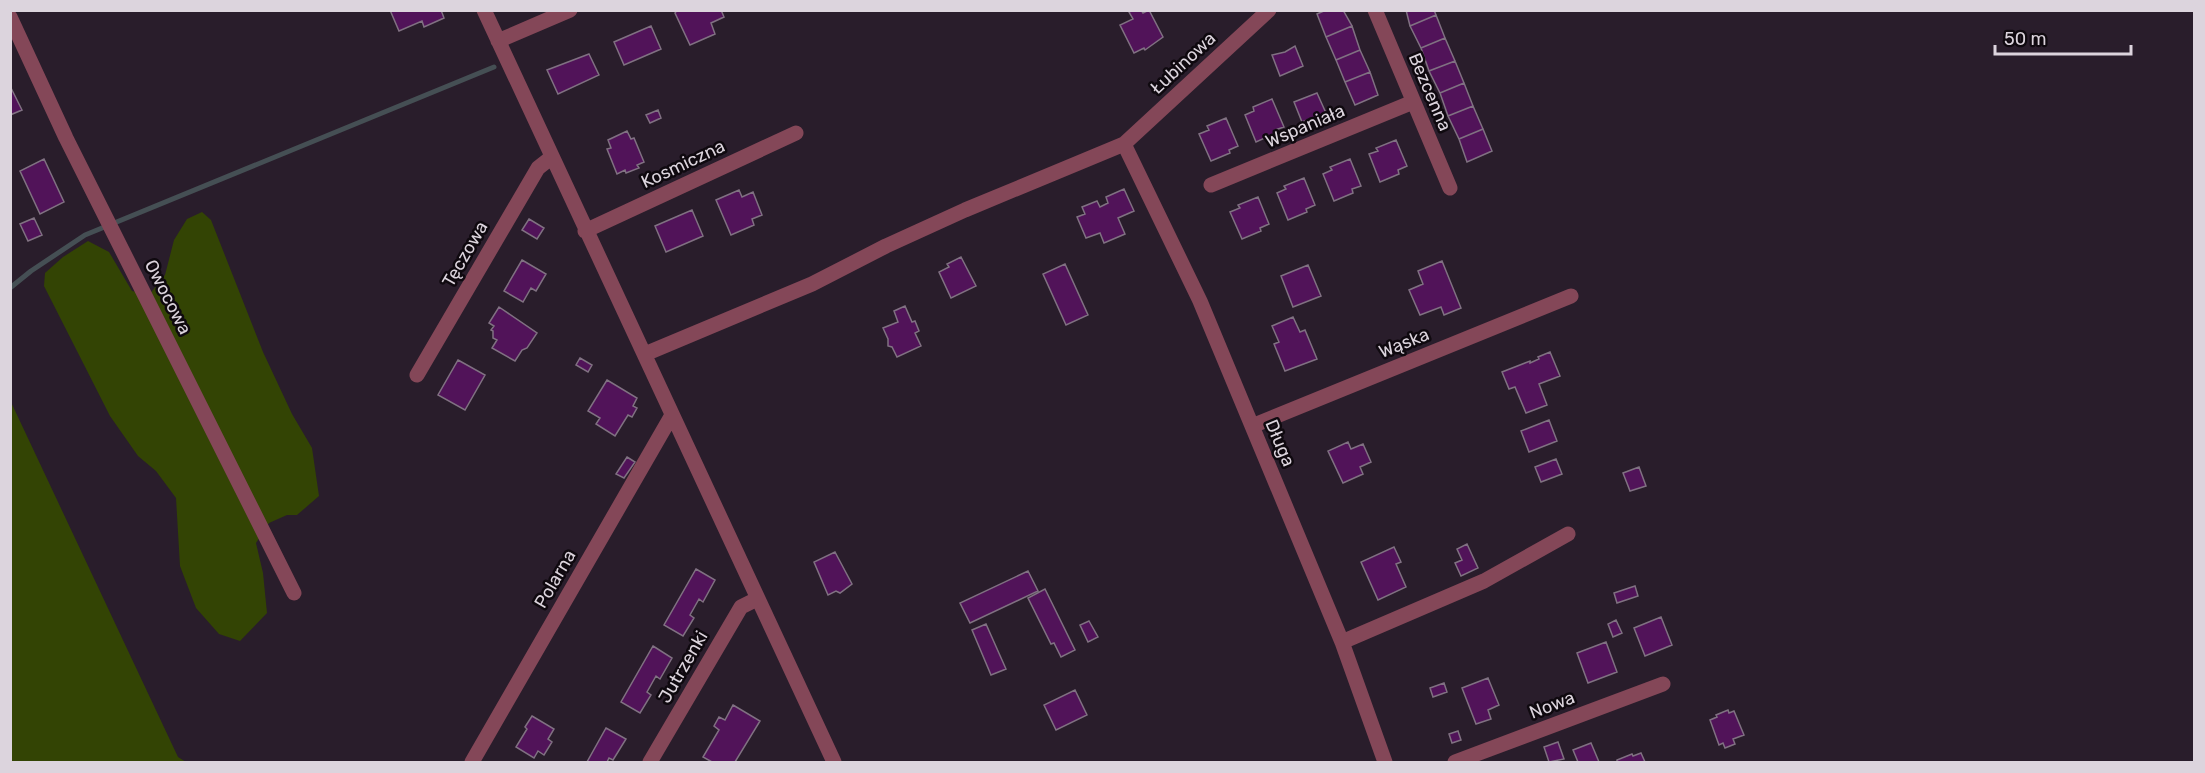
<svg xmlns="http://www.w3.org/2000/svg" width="2205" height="773" font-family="Rubik,sans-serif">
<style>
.green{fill:#334404}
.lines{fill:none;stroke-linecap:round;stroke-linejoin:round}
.stream{stroke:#454f54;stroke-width:5}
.building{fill:#511359;stroke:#807182;stroke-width:1.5}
.minor{stroke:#844758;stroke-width:15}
.labels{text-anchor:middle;stroke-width:5;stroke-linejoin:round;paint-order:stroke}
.street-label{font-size:18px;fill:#dcd4dd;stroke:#0f090f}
</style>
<rect width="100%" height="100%" fill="#291d2b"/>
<path class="green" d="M 202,212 L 211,220 L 263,352 L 292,414 L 312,448 L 319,496 L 297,515 L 287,515 L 269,523 L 256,543 L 263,573 L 267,613 L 240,641 L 219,634 L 196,608 L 180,566 L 176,498 L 156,471 L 138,456 L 110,416 L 44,286 L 45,273 L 63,257 L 88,241 L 109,252 L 132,291 L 149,295 L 165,275 L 174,240 L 187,219 Z
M 10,400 L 178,757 L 186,762 L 11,762 Z"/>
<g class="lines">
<path class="stream" d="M 10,288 L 31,271 L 85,235 L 494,67"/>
</g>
<path class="building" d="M 390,10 L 441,10 L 444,18 L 424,27 L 422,21 L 399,31 Z
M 677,10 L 721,10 L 724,17 L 711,23 L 715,34 L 690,45 L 675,13 Z
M 1133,10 L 1141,10 L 1143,13 L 1149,10 L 1163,37 L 1145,50 L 1144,48 L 1134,53 L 1120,25 L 1133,19 L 1129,12 Z
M 1326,10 L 1343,10 L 1352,26 L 1326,37 L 1317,14 Z
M 1406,10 L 1434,10 L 1436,15 L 1410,26 Z
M 1436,15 L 1445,38 L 1421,48 L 1410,26 Z
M 651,26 L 661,49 L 624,65 L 614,42 Z
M 1352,26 L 1360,50 L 1336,60 L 1326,37 Z
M 1445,38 L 1455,61 L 1429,71 L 1421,48 Z
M 1295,46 L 1303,66 L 1280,76 L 1272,55 L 1285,52 Z
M 1360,50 L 1370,72 L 1345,82 L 1336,60 Z
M 589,54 L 599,75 L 558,94 L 547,70 Z
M 1455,61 L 1464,83 L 1440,93 L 1429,71 Z
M 1370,72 L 1378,95 L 1355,105 L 1345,82 Z
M 1464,83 L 1473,106 L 1448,116 L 1440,93 Z
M 10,86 L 22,110 L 10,115 Z
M 1317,93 L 1326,113 L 1302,122 L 1294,102 Z
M 1272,99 L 1284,127 L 1275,130 L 1276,133 L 1256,142 L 1245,115 L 1254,111 L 1253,107 Z
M 1473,106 L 1483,129 L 1459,139 L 1448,116 Z
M 658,110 L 661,118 L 650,123 L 646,115 Z
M 1226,118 L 1238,146 L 1229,150 L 1230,153 L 1211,161 L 1199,134 L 1209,130 L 1207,126 Z
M 1483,129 L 1492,151 L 1467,162 L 1459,139 Z
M 627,131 L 631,139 L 634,138 L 644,162 L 637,165 L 639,168 L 626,173 L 625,170 L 617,174 L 607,149 L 611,148 L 608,140 Z
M 1396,140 L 1407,166 L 1398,170 L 1399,174 L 1380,182 L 1369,154 L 1378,151 L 1376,148 Z
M 44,159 L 64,202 L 40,214 L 20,171 Z
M 1350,159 L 1361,186 L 1352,189 L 1353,193 L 1334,201 L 1323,174 L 1332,170 L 1330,167 Z
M 1304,178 L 1315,205 L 1306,209 L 1307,212 L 1288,220 L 1277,193 L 1286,189 L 1284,186 Z
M 1124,189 L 1134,211 L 1118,218 L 1125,234 L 1104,243 L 1100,233 L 1086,238 L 1077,217 L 1085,214 L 1082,207 L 1097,201 L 1100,207 L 1108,203 L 1106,197 Z
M 739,190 L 742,197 L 753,192 L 762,215 L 752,219 L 754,225 L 731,235 L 716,200 Z
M 1258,197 L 1269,224 L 1260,228 L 1261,231 L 1242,239 L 1230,212 L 1240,208 L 1238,205 Z
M 692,210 L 703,236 L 666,252 L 655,226 Z
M 34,218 L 42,235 L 28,241 L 20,224 Z
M 529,219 L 544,228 L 537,239 L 522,230 Z
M 961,257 L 976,286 L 951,298 L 939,272 L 949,267 L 947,264 Z
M 522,260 L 546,274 L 536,291 L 531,288 L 523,302 L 504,291 Z
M 1442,261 L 1461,308 L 1444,315 L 1441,307 L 1420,315 L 1409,290 L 1423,284 L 1418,271 Z
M 1065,264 L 1088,315 L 1066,325 L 1043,274 Z
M 1308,265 L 1321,296 L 1293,307 L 1281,276 Z
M 905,306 L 912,322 L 915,321 L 919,331 L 915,333 L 921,346 L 897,357 L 892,347 L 888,346 L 888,339 L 883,328 L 898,322 L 894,311 Z
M 499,307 L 537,333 L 527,348 L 522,350 L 515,361 L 492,348 L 497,340 L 493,338 L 493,331 L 491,330 L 494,326 L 489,323 Z
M 1293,317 L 1300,332 L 1305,330 L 1317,359 L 1285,371 L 1274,344 L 1279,342 L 1272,326 Z
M 1550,352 L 1560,376 L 1539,384 L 1547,405 L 1526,413 L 1515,387 L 1509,389 L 1502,372 L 1530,361 L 1530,363 L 1539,359 L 1538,357 Z
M 580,358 L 592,365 L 588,372 L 576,365 Z
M 458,360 L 485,375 L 465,410 L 438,395 Z
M 607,380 L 637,398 L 633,406 L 637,408 L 632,417 L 628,415 L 615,436 L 596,424 L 600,418 L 588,411 Z
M 1549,420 L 1557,441 L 1529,452 L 1521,431 Z
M 1348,442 L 1351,449 L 1363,444 L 1371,462 L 1360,467 L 1363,474 L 1343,483 L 1328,451 Z
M 627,457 L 635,462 L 624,478 L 616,474 Z
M 1556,459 L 1562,474 L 1541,482 L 1535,467 Z
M 1639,467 L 1646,486 L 1630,491 L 1623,473 Z
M 1467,544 L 1478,568 L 1461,576 L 1455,563 L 1462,560 L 1457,549 Z
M 1394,547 L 1401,562 L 1396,564 L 1406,587 L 1378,600 L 1361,562 Z
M 835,552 L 852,584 L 840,593 L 836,591 L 828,595 L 814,562 Z
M 696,569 L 715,580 L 703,602 L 699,599 L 690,615 L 694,618 L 683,636 L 664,625 Z
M 1028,571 L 1038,591 L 970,623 L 960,603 Z
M 1635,586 L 1638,596 L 1617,603 L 1614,593 Z
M 1045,589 L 1075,650 L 1061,657 L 1054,643 L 1051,644 L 1028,598 Z
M 1661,617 L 1672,645 L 1645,656 L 1634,628 Z
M 1616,620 L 1622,633 L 1613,637 L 1608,624 Z
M 1089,621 L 1098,637 L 1088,642 L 1080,625 Z
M 986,624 L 1006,669 L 991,675 L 972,630 Z
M 1606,642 L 1617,672 L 1588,683 L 1577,653 Z
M 653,646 L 672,658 L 660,679 L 656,676 L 647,692 L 651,695 L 640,713 L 621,702 Z
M 1488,678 L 1499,705 L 1488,710 L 1491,719 L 1476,724 L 1462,688 Z
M 1444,683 L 1447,692 L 1433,697 L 1430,688 Z
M 1075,690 L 1087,715 L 1056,730 L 1044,705 Z
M 733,705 L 760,721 L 735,762 L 712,762 L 703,757 L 719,730 L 714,726 L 719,717 L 725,720 Z
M 1728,710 L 1729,713 L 1734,711 L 1744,735 L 1733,739 L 1735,744 L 1725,748 L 1723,743 L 1719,745 L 1710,720 L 1717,717 L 1716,715 Z
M 532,716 L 554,729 L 548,739 L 552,742 L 544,755 L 538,751 L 534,758 L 516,747 L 527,729 L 525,727 Z
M 606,728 L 626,739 L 613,760 L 609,758 L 607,762 L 587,762 Z
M 1458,731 L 1461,740 L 1452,743 L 1449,734 Z
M 1558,742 L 1564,759 L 1549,762 L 1544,747 Z
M 1591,743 L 1599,762 L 1578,762 L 1573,750 Z
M 1641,753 L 1645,762 L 1617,762 L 1617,760 L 1632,754 L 1633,756 Z"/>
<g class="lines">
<path class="minor" d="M 484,10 L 834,762
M 1375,10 L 1450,188
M 10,17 L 66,138 L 294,593
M 498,41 L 570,10
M 1124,144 L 1200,301 L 1342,642 L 1385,762
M 1211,185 L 1413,102
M 585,231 L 796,133
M 645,354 L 812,284 L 886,246 L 965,210 L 1124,144 L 1269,10
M 417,375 L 538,168 L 552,157
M 1252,426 L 1571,296
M 1342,642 L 1484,581 L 1568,534
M 472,762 L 672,415
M 650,762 L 741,607 L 757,599
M 1455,762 L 1663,684"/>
</g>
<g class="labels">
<g class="street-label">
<text transform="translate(1183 63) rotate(-43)" y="6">Łubinowa</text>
<text transform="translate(1430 92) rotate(67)" y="6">Bezcenna</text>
<text transform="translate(1305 126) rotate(-23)" y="6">Wspaniała</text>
<text transform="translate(683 164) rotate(-25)" y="6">Kosmiczna</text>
<text transform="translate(465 254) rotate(-60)" y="6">Tęczowa</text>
<text transform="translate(168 297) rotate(63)" y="6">Owocowa</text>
<text transform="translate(1404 343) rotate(-22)" y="6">Wąska</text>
<text transform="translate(1280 443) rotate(67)" y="6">Długa</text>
<text transform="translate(555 579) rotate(-60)" y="6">Polarna</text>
<text transform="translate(683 667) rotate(-60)" y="6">Jutrzenki</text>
<text transform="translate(1552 705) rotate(-21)" y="6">Nowa</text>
</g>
</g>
<rect width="2205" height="773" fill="none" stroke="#dcd4dd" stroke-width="24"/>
<path d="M1995 45v9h136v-9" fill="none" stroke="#dcd4dd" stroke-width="3"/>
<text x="2004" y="45" font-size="18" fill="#dcd4dd" stroke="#0f090f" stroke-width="4.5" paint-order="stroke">50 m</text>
</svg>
